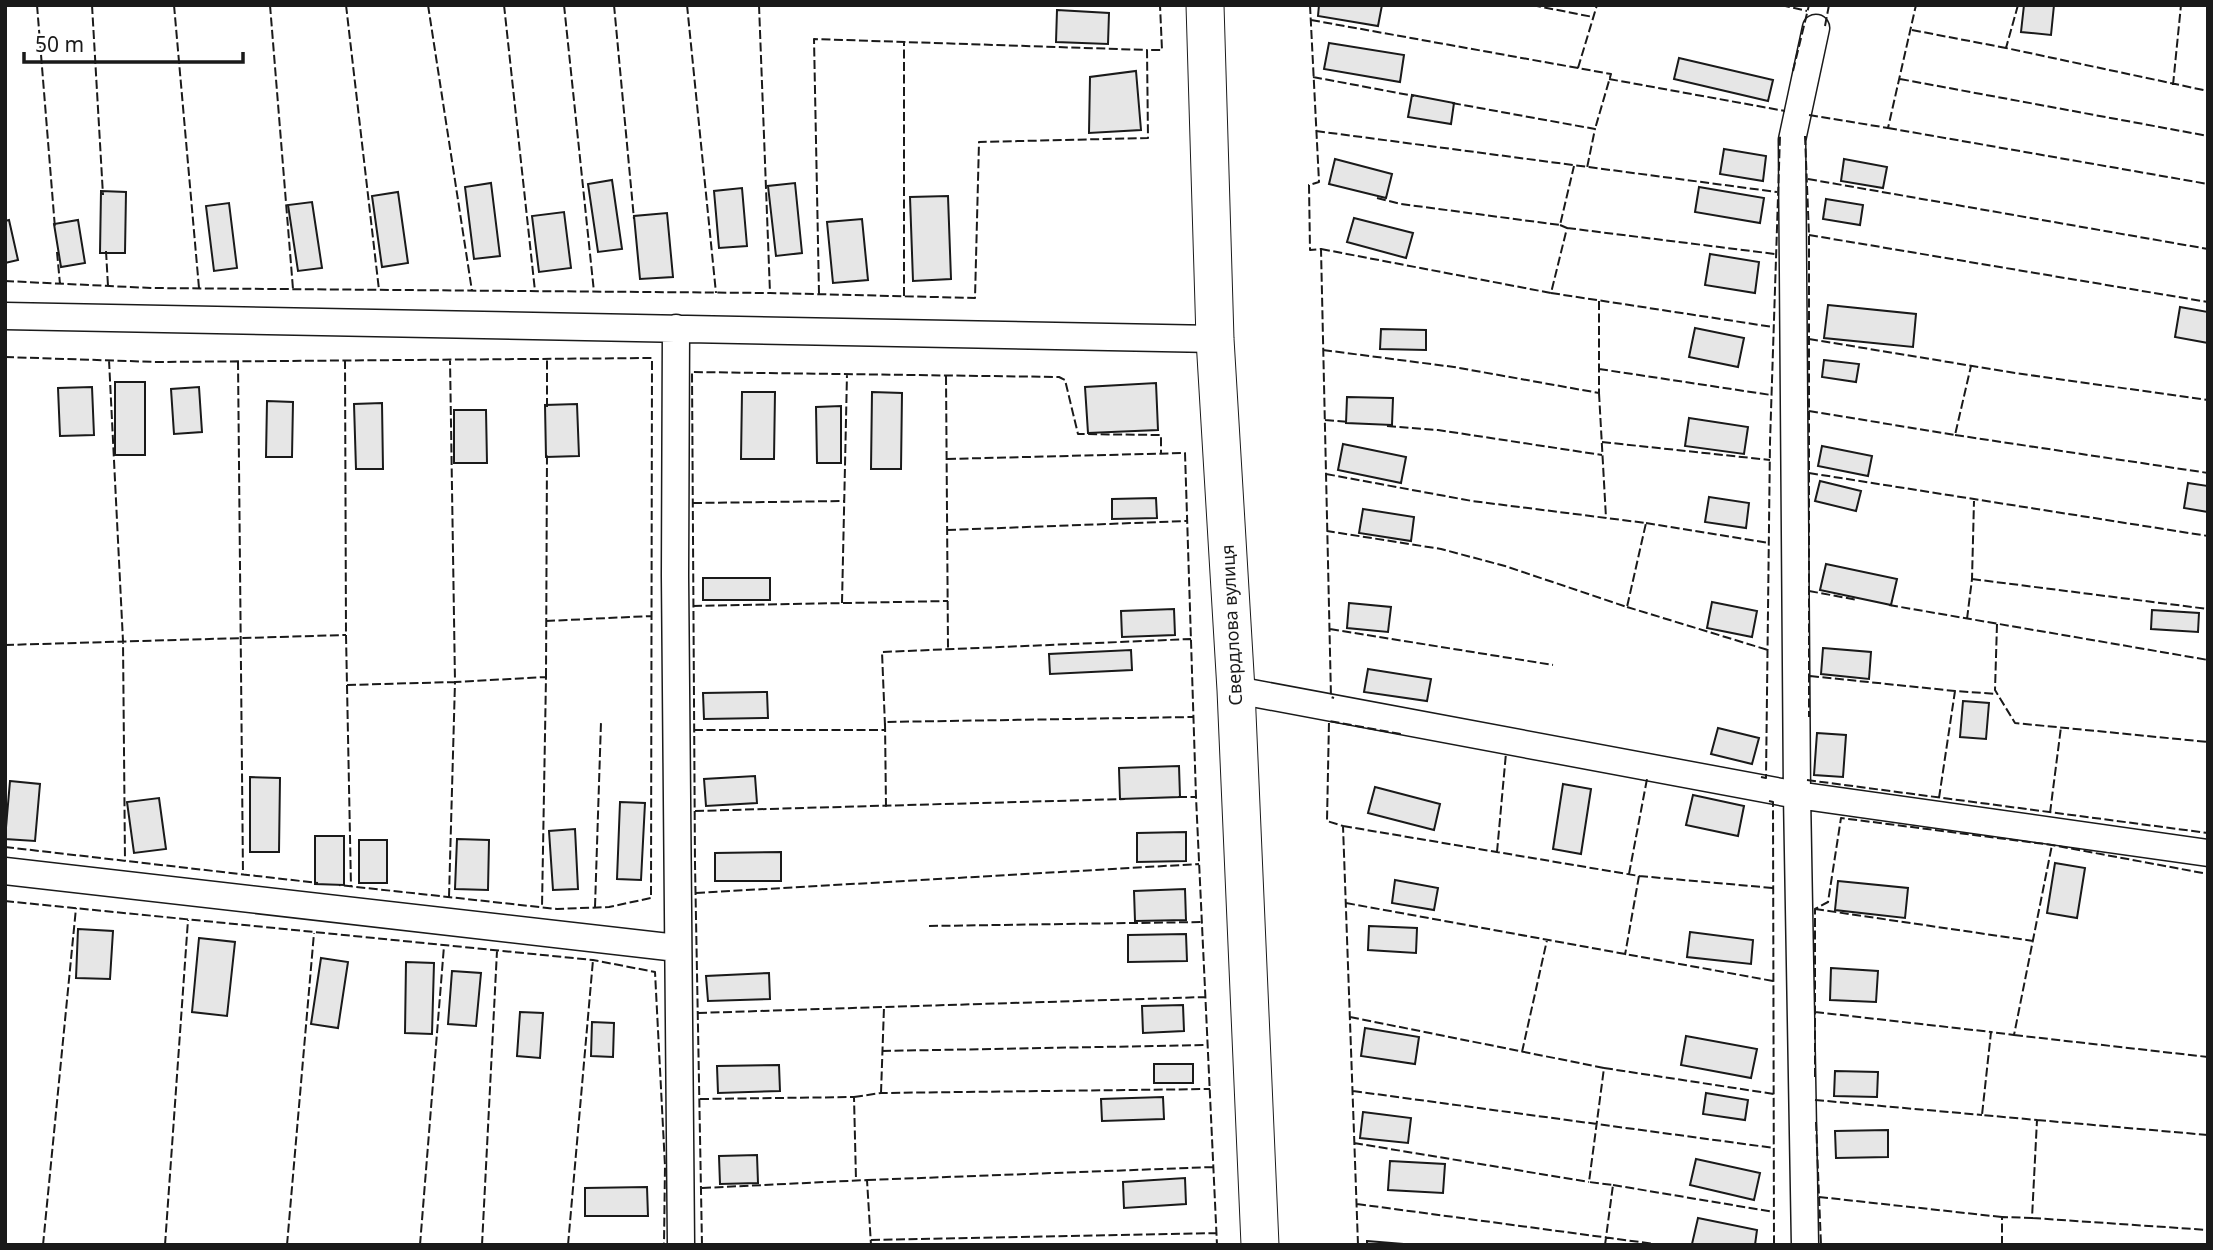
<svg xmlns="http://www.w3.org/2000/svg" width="2213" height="1250" font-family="'Noto Sans',sans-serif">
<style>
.building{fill:#e6e6e6;stroke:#1a1a1a;stroke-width:2}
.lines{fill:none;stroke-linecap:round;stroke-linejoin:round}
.street-casing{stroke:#1a1a1a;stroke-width:29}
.secondary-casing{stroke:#1a1a1a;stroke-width:39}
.street{stroke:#fff;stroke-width:26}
.secondary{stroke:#fff;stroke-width:37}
.fence{stroke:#1a1a1a;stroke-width:2;stroke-dasharray:9 3.5;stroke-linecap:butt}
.labels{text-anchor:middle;stroke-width:5;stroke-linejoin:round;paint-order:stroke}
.street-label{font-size:18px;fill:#1a1a1a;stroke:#fff}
</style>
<rect width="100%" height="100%" fill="#fff"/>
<path class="building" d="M 1319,5 L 1382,5 L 1378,26 L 1318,16 Z
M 2024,5 L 2054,5 L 2051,35 L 2021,32 Z
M 1057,10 L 1109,13 L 1108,44 L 1056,42 Z
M 1329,43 L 1404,55 L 1400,82 L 1324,69 Z
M 1679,58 L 1773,80 L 1768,101 L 1674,79 Z
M 1136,71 L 1141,130 L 1089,133 L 1090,77 Z
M 1412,95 L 1454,103 L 1451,124 L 1408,117 Z
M 1724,149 L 1766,156 L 1763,181 L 1720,174 Z
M 1335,159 L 1392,174 L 1386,198 L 1329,184 Z
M 1844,159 L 1887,167 L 1883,188 L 1841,181 Z
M 612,180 L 622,249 L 598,252 L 588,184 Z
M 491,183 L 500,256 L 474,259 L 465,187 Z
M 795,183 L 802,253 L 776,256 L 768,186 Z
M 1699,187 L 1764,198 L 1760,223 L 1695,212 Z
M 742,188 L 747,246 L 719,248 L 714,191 Z
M 101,191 L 126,192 L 125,253 L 100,253 Z
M 398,192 L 408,263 L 382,267 L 372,196 Z
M 948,196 L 951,279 L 913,281 L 910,197 Z
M 1826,199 L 1863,205 L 1860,225 L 1823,219 Z
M 312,202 L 322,268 L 298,271 L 288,205 Z
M 229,203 L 237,268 L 214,271 L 206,206 Z
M 564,212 L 571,268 L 539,272 L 532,216 Z
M 667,213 L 673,277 L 640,279 L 634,216 Z
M 1354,218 L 1413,233 L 1406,258 L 1347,242 Z
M 862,219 L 868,280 L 833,283 L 827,222 Z
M 9,220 L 18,260 L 5,263 L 5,221 Z
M 78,220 L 85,263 L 61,267 L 54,224 Z
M 1710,254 L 1759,262 L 1755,293 L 1705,285 Z
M 1828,305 L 1916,314 L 1913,347 L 1824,338 Z
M 2180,307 L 2208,312 L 2208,343 L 2175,337 Z
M 1695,328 L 1744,338 L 1738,367 L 1689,357 Z
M 1381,329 L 1426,330 L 1426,350 L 1380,349 Z
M 1824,360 L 1859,364 L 1856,382 L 1822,377 Z
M 115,382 L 145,382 L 145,455 L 115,455 Z
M 1156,383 L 1158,430 L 1088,433 L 1085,387 Z
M 92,387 L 94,435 L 60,436 L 58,388 Z
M 199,387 L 202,432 L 174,434 L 171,389 Z
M 742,392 L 775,392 L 774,459 L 741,459 Z
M 872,392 L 902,393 L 901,469 L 871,469 Z
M 1347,397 L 1393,398 L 1392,425 L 1346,423 Z
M 267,401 L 293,402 L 292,457 L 266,457 Z
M 382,403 L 383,469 L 356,469 L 354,404 Z
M 577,404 L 579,456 L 546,457 L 545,405 Z
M 841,406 L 841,463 L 817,463 L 816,407 Z
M 454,410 L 486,410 L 487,463 L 454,463 Z
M 1689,418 L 1748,427 L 1744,454 L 1685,446 Z
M 1343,444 L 1406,457 L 1401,483 L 1338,470 Z
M 1822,446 L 1872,456 L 1868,476 L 1818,466 Z
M 1820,481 L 1861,491 L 1856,511 L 1815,501 Z
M 2188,483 L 2208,486 L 2208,512 L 2184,508 Z
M 1709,497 L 1749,503 L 1746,528 L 1705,522 Z
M 1156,498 L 1157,518 L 1112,519 L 1112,499 Z
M 1363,509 L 1414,517 L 1411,541 L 1359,533 Z
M 1826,564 L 1897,579 L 1891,605 L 1820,590 Z
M 703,578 L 770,578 L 770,600 L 703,600 Z
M 1712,602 L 1757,611 L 1752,637 L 1707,628 Z
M 1349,603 L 1391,607 L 1388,632 L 1347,628 Z
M 1174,609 L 1175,635 L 1122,637 L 1121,611 Z
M 2152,610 L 2199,613 L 2198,632 L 2151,629 Z
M 1823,648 L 1871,652 L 1869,679 L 1821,674 Z
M 1131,650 L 1132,670 L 1050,674 L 1049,654 Z
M 1368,669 L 1431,679 L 1427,701 L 1364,692 Z
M 767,692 L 768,718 L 704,719 L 703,693 Z
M 1963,701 L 1989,703 L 1986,739 L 1960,737 Z
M 1718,728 L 1759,738 L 1752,764 L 1711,754 Z
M 1817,733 L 1846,735 L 1843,777 L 1814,775 Z
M 1179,766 L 1180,797 L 1120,799 L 1119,768 Z
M 755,776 L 757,803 L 706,806 L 704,779 Z
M 250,777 L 280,778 L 279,852 L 250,852 Z
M 10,781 L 40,784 L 35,841 L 5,839 Z
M 1563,784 L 1591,789 L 1581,854 L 1553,849 Z
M 1375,787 L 1440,804 L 1434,830 L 1368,813 Z
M 1693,795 L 1744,806 L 1738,836 L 1686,825 Z
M 159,798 L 166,849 L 134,853 L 127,802 Z
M 620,802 L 645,803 L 641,880 L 617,879 Z
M 575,829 L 578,889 L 553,890 L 549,831 Z
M 1186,832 L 1186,861 L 1137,862 L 1137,833 Z
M 315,836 L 344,836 L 344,885 L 315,884 Z
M 457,839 L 489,840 L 488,890 L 455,889 Z
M 359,840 L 387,840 L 387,883 L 359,883 Z
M 781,852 L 781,881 L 715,881 L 715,853 Z
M 2055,863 L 2085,868 L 2077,918 L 2047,913 Z
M 1395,880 L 1438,888 L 1434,910 L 1392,903 Z
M 1838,881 L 1908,888 L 1905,918 L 1835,910 Z
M 1185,889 L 1186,920 L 1135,921 L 1134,891 Z
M 1369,926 L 1417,928 L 1416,953 L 1368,950 Z
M 78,929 L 113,931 L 110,979 L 76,978 Z
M 1690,932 L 1753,940 L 1751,964 L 1687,957 Z
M 1186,934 L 1187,961 L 1128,962 L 1128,935 Z
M 199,938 L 235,942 L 227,1016 L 192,1012 Z
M 321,958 L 348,962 L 338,1028 L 311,1024 Z
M 406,962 L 434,963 L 432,1034 L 405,1033 Z
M 1831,968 L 1878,971 L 1876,1002 L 1830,1000 Z
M 452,971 L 481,973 L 476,1026 L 448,1024 Z
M 769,973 L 770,999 L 708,1001 L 706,976 Z
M 1183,1005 L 1184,1031 L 1143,1033 L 1142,1006 Z
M 520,1012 L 543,1013 L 540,1058 L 517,1056 Z
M 592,1022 L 614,1023 L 613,1057 L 591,1056 Z
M 1365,1028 L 1419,1037 L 1415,1064 L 1361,1056 Z
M 1686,1036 L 1757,1049 L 1751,1078 L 1681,1065 Z
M 1154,1064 L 1193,1064 L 1193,1083 L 1154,1083 Z
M 779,1065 L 780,1091 L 718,1093 L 717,1066 Z
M 1835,1071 L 1878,1072 L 1877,1097 L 1834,1096 Z
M 1706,1093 L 1748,1100 L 1745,1120 L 1703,1114 Z
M 1163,1097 L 1164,1119 L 1102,1121 L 1101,1099 Z
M 1363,1112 L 1411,1118 L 1408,1143 L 1360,1138 Z
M 1888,1130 L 1888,1157 L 1836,1158 L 1835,1131 Z
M 757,1155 L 758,1183 L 720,1184 L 719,1156 Z
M 1696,1159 L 1760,1173 L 1754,1200 L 1690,1185 Z
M 1390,1161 L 1445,1164 L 1443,1193 L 1388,1190 Z
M 1185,1178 L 1186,1204 L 1124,1208 L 1123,1182 Z
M 647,1187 L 648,1216 L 585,1216 L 585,1188 Z
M 1698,1218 L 1757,1230 L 1755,1245 L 1692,1244 Z
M 1367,1241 L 1416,1245 L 1367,1245 Z"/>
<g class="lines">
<defs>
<path id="street" d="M 5,316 L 1215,339
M 676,328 L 675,576 L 681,1245
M 1236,690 L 1797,795 L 2208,853
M 5,871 L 677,948
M 1805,1245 L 1797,795 L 1792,140 L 1816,28"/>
<path id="secondary" d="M 1205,5 L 1215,339 L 1236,690 L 1260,1245"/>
</defs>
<use href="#street" class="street-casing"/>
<use href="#secondary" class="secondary-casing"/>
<use href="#street" class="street"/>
<use href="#secondary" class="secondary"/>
<path class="fence" d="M 37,5 L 55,228
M 92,5 L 103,195
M 174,5 L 199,288
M 270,5 L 293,289
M 346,5 L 379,290
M 428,5 L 472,291
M 504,5 L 535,291
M 564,5 L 594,292
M 614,5 L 634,219
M 687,5 L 716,293
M 759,5 L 770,293
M 1310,5 L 1319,182 L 1309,185 L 1310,250 L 1321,249 L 1331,697 L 1334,698
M 1532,5 L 1593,17
M 1781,5 L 1807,11
M 2018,5 L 2006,48 L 2208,91
M 1311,20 L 1611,74 L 1595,129
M 1825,26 L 1829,5
M 1912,30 L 2006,48
M 1578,68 L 1597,5
M 1793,71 L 1809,5
M 1313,77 L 1414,96
M 1609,79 L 1785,111
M 1900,79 L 2208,136
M 2173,85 L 2181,5
M 1452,103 L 1595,129 L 1587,168
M 1809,115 L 1888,128 L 1916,5
M 1888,128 L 2208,184
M 1316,131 L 1777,192
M 1805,136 L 1809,235 L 1809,717
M 1808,179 L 2208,249
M 1377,198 L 1401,204 L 1560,225 L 1574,166
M 1567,228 L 1775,254
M 1809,235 L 2208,302
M 1321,249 L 1551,293 L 1567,228 L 1560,225
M 106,251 L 108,286
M 57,252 L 60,284
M 5,281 L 151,288 L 770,293 L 975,298 L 979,142 L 1148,138 L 1147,50 L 1162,50 L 1160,5
M 1551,293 L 1773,327
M 819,294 L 814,39 L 1147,50
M 904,296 L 904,41
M 1809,339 L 2015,373 L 2208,400
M 1323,350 L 1454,367 L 1599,393 L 1599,300
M 5,357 L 158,362 L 652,358 L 651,898 L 609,907 L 557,909 L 339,885
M 109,360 L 123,641 L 125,861
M 345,360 L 346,635 L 351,887
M 238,361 L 243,875
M 1599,369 L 1771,395
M 946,376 L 948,648
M 1599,393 L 1606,518
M 547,407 L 547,359
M 1809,411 L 1955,435 L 1971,366
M 1325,420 L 1349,422
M 1387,426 L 1438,430 L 1602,455
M 1955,435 L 2208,473
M 1602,442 L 1770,460
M 947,459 L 1185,453 L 1196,797 L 1217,1245
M 1809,473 L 2208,536
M 1326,474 L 1472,501 L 1646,523 L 1627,607 L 1505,566 L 1441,549 L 1327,531
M 693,503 L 844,501
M 1646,523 L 1769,543
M 947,530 L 1187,521
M 1972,579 L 2208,609
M 1809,591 L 1858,600
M 842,603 L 847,374
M 1889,605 L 2208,660
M 693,606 L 948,601
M 1627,607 L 1768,650
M 1967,619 L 1972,579 L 1974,501
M 546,621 L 651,616
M 1997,624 L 1995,690 L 2015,723 L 2208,742
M 1330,629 L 1553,665
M 5,645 L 346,635
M 1810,676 L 1955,691
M 546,677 L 547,453
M 347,685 L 455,682 L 450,359
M 885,726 L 882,652 L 1191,639
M 694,730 L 885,730
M 1761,777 L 1766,778 L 1770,442 L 1780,136
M 1807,780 L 2208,833
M 1178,797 L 1196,797
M 1939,798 L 1955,691 L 1998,694
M 1769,801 L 1773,802 L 1774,1245
M 886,807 L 885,722 L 1193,717
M 695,811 L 1125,799
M 2050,813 L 2061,727
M 1343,826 L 1639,876 L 1625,955
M 5,847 L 318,883
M 1497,852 L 1506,753
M 1629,874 L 1647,779
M 1639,876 L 1773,888
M 696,893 L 1199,864
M 449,897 L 455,682 L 546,677 L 542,907
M 5,901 L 593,960 L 655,972 L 665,1166 L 664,1245
M 1346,903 L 1773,981
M 595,907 L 601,722
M 1815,909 L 2033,941
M 929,926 L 1202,922
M 1815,1012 L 1991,1032
M 698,1013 L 884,1007
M 1350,1017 L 1604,1068 L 1589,1182 L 1613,1185 L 1605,1245
M 2014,1035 L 2208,1057
M 882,1051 L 1208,1045
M 1522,1052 L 1547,940
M 1604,1068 L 1774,1094
M 1815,1077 L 1815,909 L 1828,902 L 1841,818 L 2052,845 L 2208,874
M 1353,1091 L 1774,1148
M 881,1093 L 884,1007 L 1206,997
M 854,1097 L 881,1093 L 1210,1089
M 700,1099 L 854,1097 L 856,1180
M 1815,1100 L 1982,1115
M 2037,1120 L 2208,1135
M 1816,1122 L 1821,1245
M 1354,1143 L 1589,1182
M 867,1180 L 1214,1167
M 1613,1185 L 1774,1212
M 702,1188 L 867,1180 L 871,1245
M 1819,1197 L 2002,1217
M 1357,1204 L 1662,1245
M 2032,1218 L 2208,1230
M 871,1240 L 1217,1233
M 43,1245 L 76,908
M 165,1245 L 188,920
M 287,1245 L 314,933
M 420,1245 L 444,946
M 482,1245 L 497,951
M 568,1245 L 593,960
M 702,1245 L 695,864 L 692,372 L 1059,377 L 1065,380 L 1078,434 L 1161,435 L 1161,454
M 1358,1245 L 1343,826 L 1327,821 L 1329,721 L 1401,734
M 2002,1245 L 2002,1217 L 2032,1218 L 2037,1120 L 1982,1115 L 1991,1032 L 2014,1035 L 2052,845"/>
</g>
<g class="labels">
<g class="street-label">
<text transform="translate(1232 625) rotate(-93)" y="6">Свердлова вулиця</text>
</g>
</g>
<rect width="2213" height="1250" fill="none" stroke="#1a1a1a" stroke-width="14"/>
<path d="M24 52v10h219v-10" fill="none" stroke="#1a1a1a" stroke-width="3.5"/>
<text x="35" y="52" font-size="21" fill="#1a1a1a" stroke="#ffffff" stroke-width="5" paint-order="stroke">50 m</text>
</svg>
